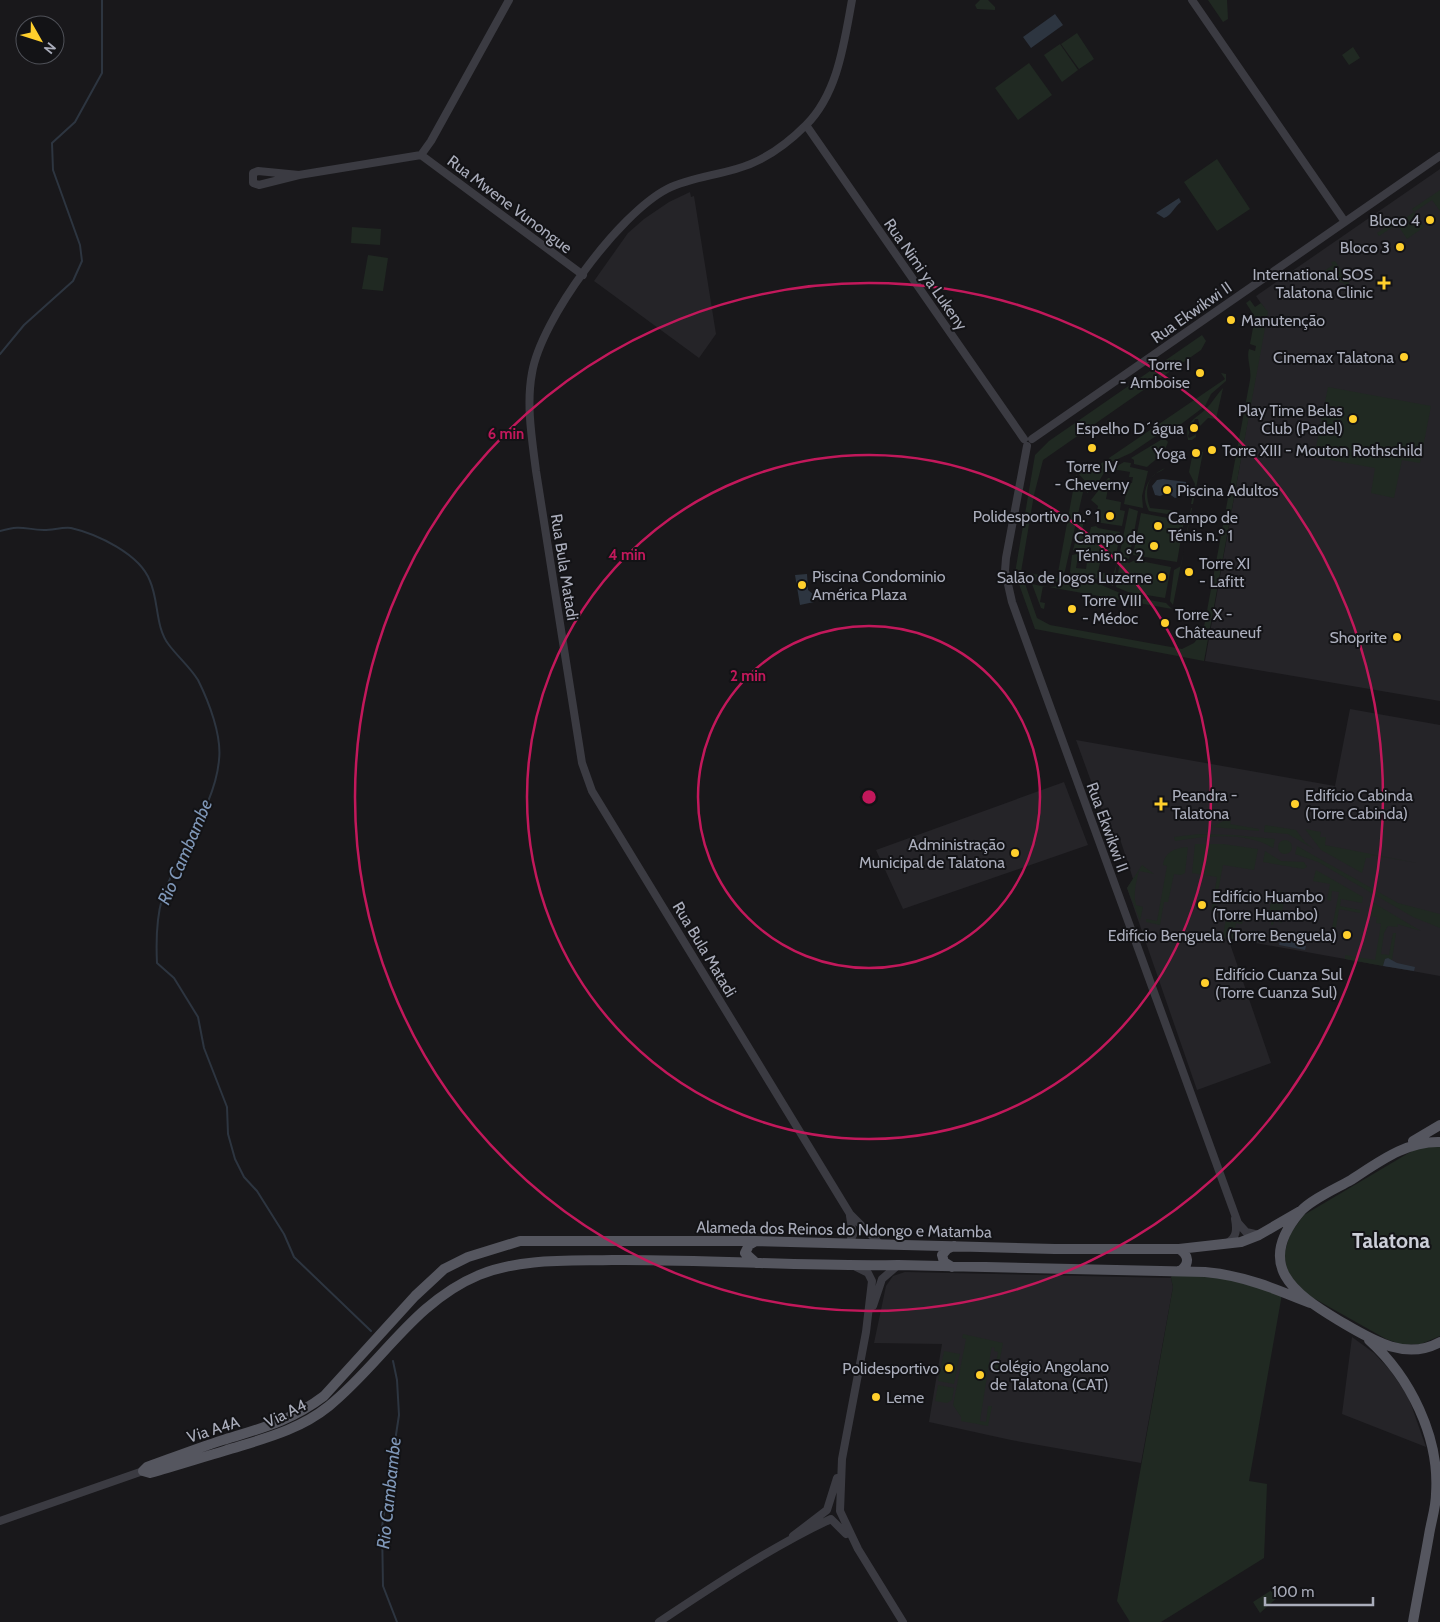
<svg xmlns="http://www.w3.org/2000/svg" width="1440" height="1622" font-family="Cabin,sans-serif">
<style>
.built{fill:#252428}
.green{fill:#202922}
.water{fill:#2d3540}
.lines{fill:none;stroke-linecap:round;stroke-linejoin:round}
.stream{stroke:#2d3540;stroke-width:2}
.minor{stroke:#3b3b42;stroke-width:8}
.major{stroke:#55565f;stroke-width:10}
.ring{fill:none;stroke:#c2185b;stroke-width:2.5}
.poi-dot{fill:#ffcf2c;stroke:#131316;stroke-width:2}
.labels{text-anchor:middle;stroke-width:4;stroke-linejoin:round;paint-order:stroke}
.street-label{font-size:16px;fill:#aaadbb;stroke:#131316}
.poi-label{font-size:16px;fill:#aaadbb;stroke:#131316;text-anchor:end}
.water-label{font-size:18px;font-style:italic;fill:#7f97b8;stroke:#131316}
.district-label{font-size:21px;font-weight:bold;fill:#cbcdd7;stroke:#131316}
.centre{fill:#c2185b;stroke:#131316;stroke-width:2.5}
.ring-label{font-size:15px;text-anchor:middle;font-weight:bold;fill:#c2185b;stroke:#131316;stroke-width:4;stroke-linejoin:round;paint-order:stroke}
</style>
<rect width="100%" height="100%" fill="#19181b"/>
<path class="built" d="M 1440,169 L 1440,701 L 1205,661 L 1267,312 L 1256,296 Z
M 690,192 L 691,197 L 694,196 L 716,334 L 699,358 L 594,281 L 628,233 L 644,219 L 669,202 Z
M 1350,709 L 1440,725 L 1440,976 L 1228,938 L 1271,1063 L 1197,1090 L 1127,888 L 1133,879 L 1128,863 L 1119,836 L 1115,838 L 1108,828 L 1076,740 L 1335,786 Z
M 1064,782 L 1088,845 L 903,909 L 876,850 Z
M 905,1272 L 1171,1278 L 1173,1287 L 1141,1463 L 1011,1440 L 929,1422 L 942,1344 L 874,1343 L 886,1286 L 893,1276 Z
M 1352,1337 L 1374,1353 L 1390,1370 L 1408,1396 L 1426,1447 L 1342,1414 Z"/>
<path class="green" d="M 980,0 L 988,0 L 995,7 L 995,10 L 977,9 L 975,5 Z
M 1208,0 L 1227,0 L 1228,19 L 1223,22 Z
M 1077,33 L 1094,59 L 1079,69 L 1061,44 Z
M 1060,44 L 1078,70 L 1062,82 L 1044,55 Z
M 1353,47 L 1360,58 L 1349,65 L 1342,55 Z
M 1029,63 L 1052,95 L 1018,120 L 995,88 Z
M 1217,159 L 1250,209 L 1217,231 L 1184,182 Z
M 1440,190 L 1440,211 L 1432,200 L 1414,212 L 1424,227 L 1407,239 L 1397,224 L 1379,236 L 1377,233 L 1395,221 L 1397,224 L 1414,212 L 1412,209 Z
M 352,227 L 381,229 L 380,245 L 351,243 Z
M 368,255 L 388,258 L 383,291 L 362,289 Z
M 1335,261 L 1349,281 L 1348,286 L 1344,287 L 1344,283 L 1317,278 L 1315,282 L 1313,281 L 1313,274 L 1317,276 L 1333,265 L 1331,262 Z
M 1250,300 L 1255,307 L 1261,303 L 1268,312 L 1204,661 L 1035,629 L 1015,573 L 1035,455 L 1049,441 L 1202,335 L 1206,341 L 1201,350 L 1043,460 L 1034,495 L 1021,572 L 1037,618 L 1050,625 L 1182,649 L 1194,643 L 1203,632 L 1250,380 C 1252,369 1246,359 1249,349 L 1255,351 L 1256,346 L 1250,344 L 1255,317 L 1246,303 Z
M 1221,373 L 1226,374 L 1226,381 L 1211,394 L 1205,406 L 1168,434 L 1156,436 L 1131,453 L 1111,462 L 1109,458 L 1225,379 Z
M 1328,387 L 1431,406 L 1420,463 L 1402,460 L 1394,498 L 1371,493 L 1375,468 L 1314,457 Z
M 1223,388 L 1216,419 L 1208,418 L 1197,429 L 1200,427 L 1198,419 L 1195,419 L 1188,436 L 1189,438 L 1195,435 L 1195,430 L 1196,437 L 1192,440 L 1188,440 C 1184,422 1194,420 1206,409 C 1212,403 1217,394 1223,388 Z
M 1164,438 L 1168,442 C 1164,454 1156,459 1147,467 L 1134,464 L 1134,460 L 1131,458 Z
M 1198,451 L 1203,452 L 1193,504 L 1191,504 L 1195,484 L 1189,472 L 1192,457 L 1199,458 Z
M 1106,460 L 1108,466 L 1095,488 L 1087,493 L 1085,481 L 1077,472 L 1084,467 L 1088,473 Z
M 1124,462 L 1131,463 L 1130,467 L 1148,471 L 1142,496 L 1143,508 L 1124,504 L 1128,483 L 1132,483 L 1133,477 L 1129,477 L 1130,472 L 1112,469 Z
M 1165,468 C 1162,471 1158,472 1155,474 C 1145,482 1146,498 1150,508 L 1179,511 L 1179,516 L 1149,511 C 1139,493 1148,475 1165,468 Z
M 1076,474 L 1083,492 L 1065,571 L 1058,582 L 1031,580 L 1029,573 L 1057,578 Z
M 1108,478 L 1110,478 L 1106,499 L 1121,502 L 1120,510 L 1125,511 L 1122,526 L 1095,522 L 1098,506 L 1091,500 Z
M 1129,508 L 1138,511 L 1129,559 L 1119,557 Z
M 1191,508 L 1192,508 L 1173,605 L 1170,601 L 1174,570 L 1181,566 Z
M 1141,513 L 1184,521 L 1177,562 L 1133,555 Z
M 1081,519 L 1084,519 L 1082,532 L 1089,535 L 1091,527 L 1096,526 L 1098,528 L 1120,532 L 1116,556 L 1073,550 Z
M 1077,554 L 1084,555 L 1084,557 L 1078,556 L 1076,568 L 1086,569 L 1088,555 L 1101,558 L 1098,572 L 1113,575 L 1117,563 L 1113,586 L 1098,579 L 1072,574 L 1070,572 L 1072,555 Z
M 1120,560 L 1129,563 L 1135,560 L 1171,567 L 1165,598 L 1128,592 L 1116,587 Z
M 1067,577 L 1099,584 L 1127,596 L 1166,603 L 1172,609 L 1043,586 L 1040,602 L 1045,603 L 1044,609 L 1041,608 L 1032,584 C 1046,587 1059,591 1067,577 Z
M 1225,820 L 1231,821 L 1230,824 L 1259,829 L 1259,831 L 1212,827 Z
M 1265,825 L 1296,830 L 1305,842 L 1314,849 L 1288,834 L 1264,832 Z
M 1305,829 L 1321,832 L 1320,837 L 1326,837 L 1325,845 L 1417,863 L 1371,855 L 1371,858 L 1366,858 L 1362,873 L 1321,850 Z
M 1199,834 L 1234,835 L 1275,839 L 1273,848 C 1246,831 1205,836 1175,841 L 1174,837 Z
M1278 847a7 7 0 1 1 14 0a7 7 0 1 1-14 0Z
M 1195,844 L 1223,844 L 1258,849 L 1254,870 L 1223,865 L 1214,913 L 1211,912 L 1217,877 L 1192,873 Z
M 1297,846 L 1398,903 L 1440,914 L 1440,928 L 1413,917 L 1318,862 L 1295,854 Z
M 1188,847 L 1185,873 L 1181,875 L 1174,874 L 1168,902 L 1164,902 L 1160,925 L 1146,922 L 1146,919 L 1157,921 L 1167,866 L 1163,865 C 1165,851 1176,848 1188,847 Z
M 1265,851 L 1281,861 L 1304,862 L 1307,867 L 1303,869 L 1263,862 Z
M 1142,865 L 1154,874 L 1139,871 C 1136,882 1133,894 1136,905 L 1143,907 L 1140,921 L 1127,888 Z
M 1316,870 L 1363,897 L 1362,903 L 1341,899 L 1340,906 L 1360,910 L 1360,913 L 1339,909 L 1334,939 L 1330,938 L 1339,892 L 1332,891 L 1331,901 L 1327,900 L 1330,884 L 1313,881 Z
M 1279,891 L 1287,893 L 1292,901 L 1284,900 L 1281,919 L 1282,923 L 1274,921 L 1273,925 L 1271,925 L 1272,916 L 1270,921 L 1267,920 L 1272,898 L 1266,896 L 1270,893 L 1278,894 Z
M 1372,902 L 1421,931 L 1397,924 L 1398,927 L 1388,926 L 1384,933 L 1381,954 L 1389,955 L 1393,933 L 1396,933 L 1392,960 L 1385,959 L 1383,966 L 1345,959 L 1345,955 L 1375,960 L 1381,924 L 1376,923 L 1377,917 L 1371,916 L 1368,918 Z
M 1226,917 L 1243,920 L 1242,924 L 1236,923 L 1233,939 L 1223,937 Z
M 1428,1146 L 1440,1146 L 1440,1336 L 1421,1344 L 1403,1345 L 1386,1339 L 1301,1291 L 1288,1273 L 1284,1255 L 1290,1234 L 1304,1215 L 1412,1151 Z
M 1172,1274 L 1219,1277 L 1282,1294 L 1249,1481 L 1267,1484 L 1264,1558 L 1161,1622 L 1130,1622 L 1117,1601 L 1173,1287 L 1171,1278 Z
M 963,1334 L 1003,1343 L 998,1369 L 995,1368 L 998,1352 L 994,1351 L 995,1348 L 992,1347 L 991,1351 L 980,1421 L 986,1422 L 988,1406 L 992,1406 L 988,1426 L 961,1421 L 961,1417 L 953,1405 L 966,1339 L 962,1338 Z
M 944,1351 L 960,1354 L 954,1384 L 938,1381 Z
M 938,1385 L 954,1388 L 952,1400 L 947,1403 L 935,1401 Z
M 1273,1589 L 1278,1597 L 1260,1613 L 1253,1602 Z"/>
<path class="water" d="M 1055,14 L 1063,25 L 1031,48 L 1023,37 Z
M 1179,198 L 1181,202 C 1174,207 1172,215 1164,218 L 1156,213 Z
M 1163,479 L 1186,482 L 1187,487 L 1182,490 L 1181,496 L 1175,498 L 1168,493 L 1160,496 L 1155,495 L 1152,486 L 1157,480 Z
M 807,574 L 808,590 L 814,595 L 814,602 L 800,605 L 795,575 Z
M 1253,932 L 1262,934 L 1261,942 L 1234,937 L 1235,933 Z
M 1281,937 L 1306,946 L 1305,950 L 1279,945 Z
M 1388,958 L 1397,963 L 1415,967 L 1414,971 L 1383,966 L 1385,959 Z"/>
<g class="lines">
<path class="stream" d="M 0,354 L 24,325 L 73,281 L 82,261 L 80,245 L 53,170 L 52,143 L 75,122 L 102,73 L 102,0
M 0,531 C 22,525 23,529 44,530 C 53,530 62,527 71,528 C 97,534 140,554 150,581 C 159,601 155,627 169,645 C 178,657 190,667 198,680 C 209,702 222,736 219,760 C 215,808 176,854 162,899 C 156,920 156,942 157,963 L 174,978 L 198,1017 L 204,1048 L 227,1107 L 228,1134 L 235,1159 L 244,1177 L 257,1191 L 284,1234 L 294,1257 L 371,1331
M 393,1361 L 397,1380 L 399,1415 L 382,1527 L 383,1586 L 397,1622"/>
<path class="minor" d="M 852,0 C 844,43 838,93 806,125 C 787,144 762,162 736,169 C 713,176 689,178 667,189 C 619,214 541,319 532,373 C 526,405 532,439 536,471 L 582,763 L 592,791 L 850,1214 L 879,1243
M 1192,0 L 1345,222
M 806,125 L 1024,439
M 421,155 L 583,275
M 299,175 L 258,171 L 253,173 L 253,183 L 259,185 L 299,175 L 421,155 L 431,141 L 509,0
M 1032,439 L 1440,156
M 1027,446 L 1006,558 L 1005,571 L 1012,602 L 1238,1223 L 1246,1232 L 1259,1235
M 849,1243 L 853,1235 L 850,1216
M 1227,1243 C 1237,1238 1237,1229 1235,1219
M 856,1267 L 868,1273 L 872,1281 L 866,1332 L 842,1459 L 840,1511 L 858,1549 L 903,1622
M 873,1306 L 882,1279 L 897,1266
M 0,1521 L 143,1471
M 793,1536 L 827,1510 L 837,1478
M 659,1622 C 713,1586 773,1546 831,1519 L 846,1534"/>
<path class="major" d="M 1413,1141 L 1440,1125
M 1440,1142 C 1406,1141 1379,1162 1351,1180 C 1337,1188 1310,1200 1300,1212 C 1255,1265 1293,1293 1338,1320 C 1369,1338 1404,1362 1440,1342
M 1302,1210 L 1259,1235 L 1241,1242 L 1179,1249 L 1055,1249 L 756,1241 L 520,1241 L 468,1257 L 444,1269 L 415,1296 L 324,1396 C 291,1421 262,1428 223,1440 C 198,1448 172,1458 147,1467 L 143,1471 L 150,1473 C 175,1466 200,1458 224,1451 C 262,1439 298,1431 329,1406 C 381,1364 414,1302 479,1275 C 522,1258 567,1261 612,1260 C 707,1259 803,1267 898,1265 L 1205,1272 C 1242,1275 1276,1289 1310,1303
M 1179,1249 C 1189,1255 1190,1264 1180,1271
M 756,1263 L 745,1253 L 749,1245 L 756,1241
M 952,1267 L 944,1262 L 942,1255 L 947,1249 L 954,1246
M 1369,1340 C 1410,1377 1440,1437 1436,1494 C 1436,1507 1431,1522 1429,1535 C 1424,1564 1418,1593 1413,1622"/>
</g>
<g class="ring">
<circle cx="869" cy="797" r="171"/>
<circle cx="869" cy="797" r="342"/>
<circle cx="869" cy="797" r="514"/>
</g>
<g class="poi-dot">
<circle cx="1430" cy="220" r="5"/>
<circle cx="1400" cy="247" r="5"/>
<path d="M1381.5 275.5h5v5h5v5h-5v5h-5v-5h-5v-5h5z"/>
<circle cx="1231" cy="320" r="5"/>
<circle cx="1404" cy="357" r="5"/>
<circle cx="1200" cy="373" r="5"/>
<circle cx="1353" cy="419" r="5"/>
<circle cx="1194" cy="428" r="5"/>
<circle cx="1092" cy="448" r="5"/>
<circle cx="1212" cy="450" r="5"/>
<circle cx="1196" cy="453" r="5"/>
<circle cx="1167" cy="490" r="5"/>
<circle cx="1110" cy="516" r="5"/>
<circle cx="1158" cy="526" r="5"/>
<circle cx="1154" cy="546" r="5"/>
<circle cx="1189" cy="572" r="5"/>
<circle cx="1162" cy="577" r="5"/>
<circle cx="802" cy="585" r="5"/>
<circle cx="1072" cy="609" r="5"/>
<circle cx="1165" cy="623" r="5"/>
<circle cx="1397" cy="637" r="5"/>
<path d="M1158.5 796.5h5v5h5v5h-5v5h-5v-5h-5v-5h5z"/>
<circle cx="1295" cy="804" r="5"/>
<circle cx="1015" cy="853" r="5"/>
<circle cx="1202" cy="905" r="5"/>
<circle cx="1347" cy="935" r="5"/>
<circle cx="1205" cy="983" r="5"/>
<circle cx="949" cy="1368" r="5"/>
<circle cx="980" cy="1375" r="5"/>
<circle cx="876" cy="1397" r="5"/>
</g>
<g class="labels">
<g class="street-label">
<text transform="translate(510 204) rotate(37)" y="6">Rua Mwene Vunongue</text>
<text transform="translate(926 274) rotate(55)" y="6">Rua Nimi ya Lukeny</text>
<text transform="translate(1191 312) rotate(-35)" y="6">Rua Ekwikwi II</text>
<text transform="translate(565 567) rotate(81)" y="6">Rua Bula Matadi</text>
<text transform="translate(1108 827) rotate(70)" y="6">Rua Ekwikwi II</text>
<text transform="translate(705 949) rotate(59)" y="6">Rua Bula Matadi</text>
<text transform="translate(844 1229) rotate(1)" y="6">Alameda dos Reinos do Ndongo e Matamba</text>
<text transform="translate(285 1413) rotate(-26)" y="6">Via A4</text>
<text transform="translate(213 1429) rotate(-18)" y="6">Via A4A</text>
</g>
<g class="poi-label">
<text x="1420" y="226">Bloco 4</text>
<text x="1390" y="253">Bloco 3</text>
<text x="1373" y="280">International SOS<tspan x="1373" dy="18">Talatona Clinic</tspan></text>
<text x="1241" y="326" text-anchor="start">Manutenção</text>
<text x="1394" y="363">Cinemax Talatona</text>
<text x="1190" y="370">Torre I<tspan x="1190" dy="18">- Amboise</tspan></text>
<text x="1343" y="416">Play Time Belas<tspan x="1343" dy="18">Club (Padel)</tspan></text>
<text x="1184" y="434">Espelho D´água</text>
<text x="1222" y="456" text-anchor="start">Torre XIII - Mouton Rothschild</text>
<text x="1186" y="459">Yoga</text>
<text x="1092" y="472" text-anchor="middle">Torre IV<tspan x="1092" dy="18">- Cheverny</tspan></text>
<text x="1177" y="496" text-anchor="start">Piscina Adultos</text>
<text x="1100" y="522">Polidesportivo n.º 1</text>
<text x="1168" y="523" text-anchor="start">Campo de<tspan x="1168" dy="18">Ténis n.º 1</tspan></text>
<text x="1144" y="543">Campo de<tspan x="1144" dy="18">Ténis n.º 2</tspan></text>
<text x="1199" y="569" text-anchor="start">Torre XI<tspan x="1199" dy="18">- Lafitt</tspan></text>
<text x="812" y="582" text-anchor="start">Piscina Condominio<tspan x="812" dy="18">América Plaza</tspan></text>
<text x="1152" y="583">Salão de Jogos Luzerne</text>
<text x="1082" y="606" text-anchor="start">Torre VIII<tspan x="1082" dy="18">- Médoc</tspan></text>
<text x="1175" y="620" text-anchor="start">Torre X -<tspan x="1175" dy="18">Châteauneuf</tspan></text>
<text x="1387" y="643">Shoprite</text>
<text x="1172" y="801" text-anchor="start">Peandra -<tspan x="1172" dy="18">Talatona</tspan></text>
<text x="1305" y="801" text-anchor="start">Edifício Cabinda<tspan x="1305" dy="18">(Torre Cabinda)</tspan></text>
<text x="1005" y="850">Administração<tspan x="1005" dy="18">Municipal de Talatona</tspan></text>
<text x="1212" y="902" text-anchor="start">Edifício Huambo<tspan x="1212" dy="18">(Torre Huambo)</tspan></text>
<text x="1337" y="941">Edifício Benguela (Torre Benguela)</text>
<text x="1215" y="980" text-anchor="start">Edifício Cuanza Sul<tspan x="1215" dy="18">(Torre Cuanza Sul)</tspan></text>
<text x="990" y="1372" text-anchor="start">Colégio Angolano<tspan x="990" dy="18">de Talatona (CAT)</tspan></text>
<text x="939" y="1374">Polidesportivo</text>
<text x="886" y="1403" text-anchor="start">Leme</text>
</g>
<g class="water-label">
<text transform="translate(185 852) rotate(-67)" y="6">Rio Cambambe</text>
<text transform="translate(389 1493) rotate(-84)" y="6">Rio Cambambe</text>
</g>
<g class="district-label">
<text x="1391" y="1248">Talatona</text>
</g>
</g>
<circle cx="869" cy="797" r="8" class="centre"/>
<g class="ring-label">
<text x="506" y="439">6 min</text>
<text x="627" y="560">4 min</text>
<text x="748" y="681">2 min</text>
</g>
<g transform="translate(40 40) rotate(129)"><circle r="24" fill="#131316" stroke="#4f5158"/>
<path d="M0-4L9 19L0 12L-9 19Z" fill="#ffcf2c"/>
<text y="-8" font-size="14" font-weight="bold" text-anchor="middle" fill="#aaadbb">N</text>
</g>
<path d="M1265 1597v8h108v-8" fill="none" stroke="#aaadbb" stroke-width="2.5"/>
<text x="1272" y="1597" font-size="15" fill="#aaadbb" stroke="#131316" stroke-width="4" paint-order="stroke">100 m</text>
</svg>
